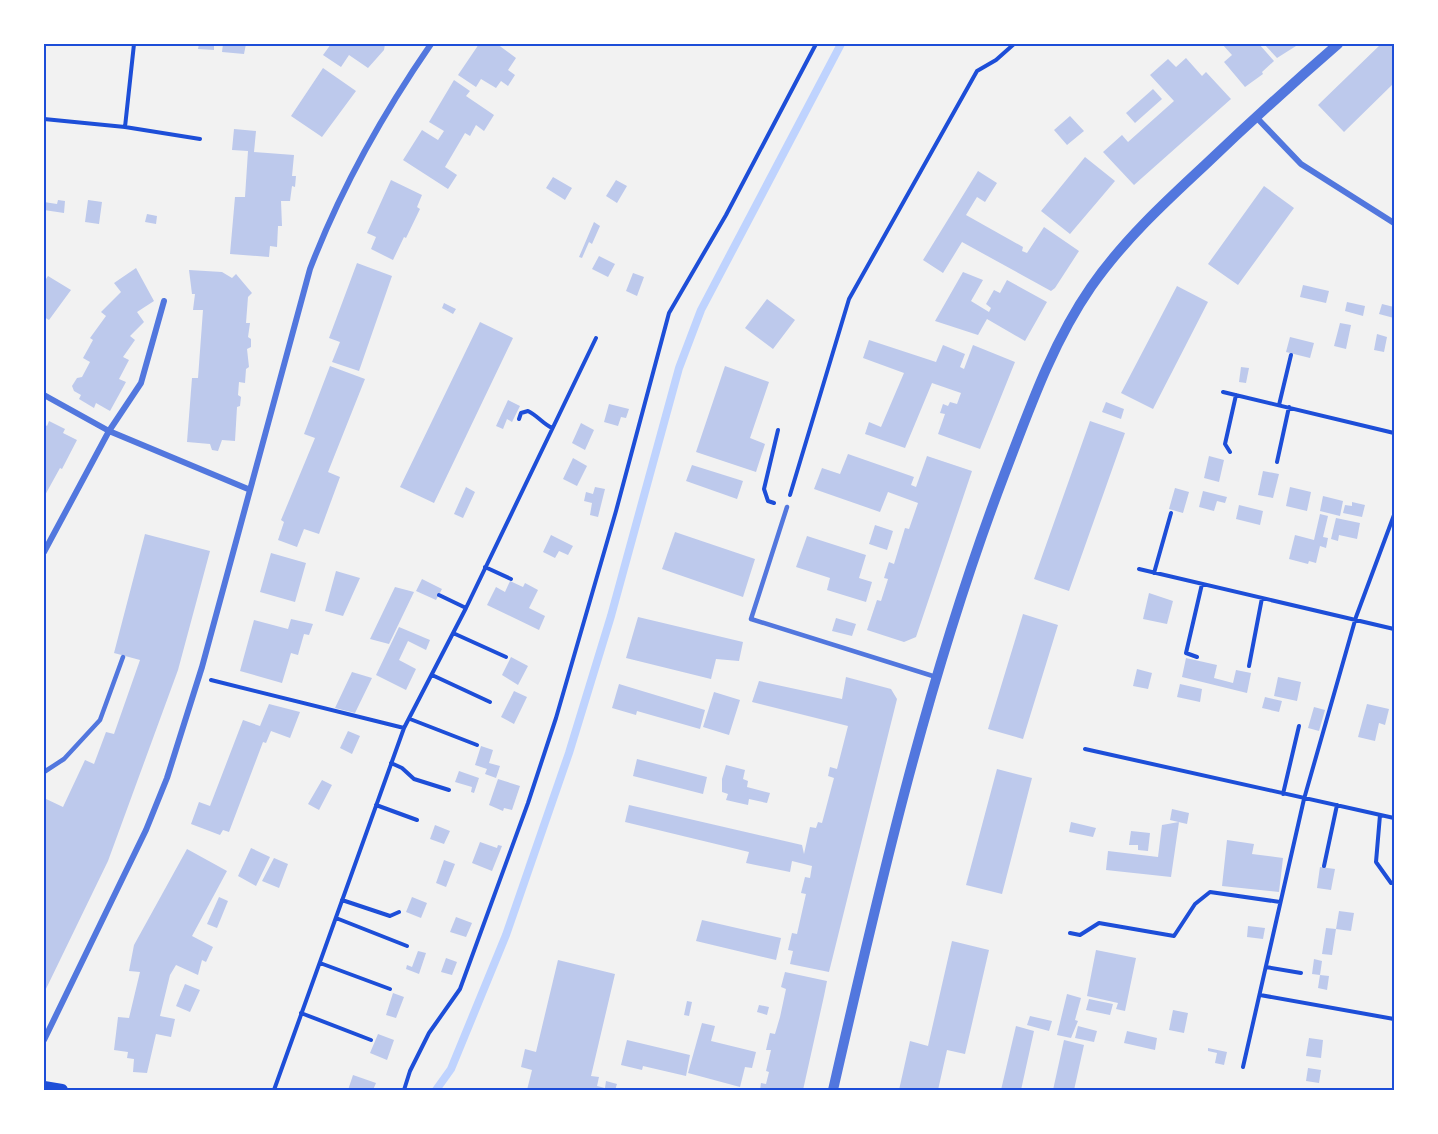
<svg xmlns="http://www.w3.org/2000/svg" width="1438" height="1134" font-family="'DejaVu Sans',sans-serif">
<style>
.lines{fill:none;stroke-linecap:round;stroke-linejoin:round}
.stream{stroke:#bfd3fe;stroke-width:8}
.building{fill:#bdc9ec}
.path{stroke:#1d4ed8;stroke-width:4}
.service{stroke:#5277de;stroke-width:4.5}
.minor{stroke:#5277de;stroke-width:6}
.tertiary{stroke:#5277de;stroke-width:10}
.secondary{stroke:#1d4ed8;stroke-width:12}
.neatline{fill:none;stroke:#1d4ed8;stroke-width:2}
</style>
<rect width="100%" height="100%" fill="#f2f2f2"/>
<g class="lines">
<path class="stream" d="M 436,1090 L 451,1069 L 506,935 L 569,753 L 611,616 L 679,368 L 701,310 L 841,44"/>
</g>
<path class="building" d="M 176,44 L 191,44 L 191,46 L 176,45 Z
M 199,44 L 214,44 L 214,50 L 198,49 Z
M 223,44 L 246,44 L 244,54 L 222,52 Z
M 331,44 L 336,46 L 338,44 L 385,44 L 384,50 L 368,68 L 349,55 L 341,67 L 323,55 Z
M 479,44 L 497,44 L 516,58 L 508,70 L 515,75 L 508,86 L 501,81 L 496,88 L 481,79 L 476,87 L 458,75 Z
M 1222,44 L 1259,44 L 1274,61 L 1262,72 L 1263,74 L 1245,87 L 1224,62 L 1232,55 Z
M 1264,44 L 1293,44 L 1296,46 L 1277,58 Z
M 1381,44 L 1394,44 L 1394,83 L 1344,132 L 1318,105 Z
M 1186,58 L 1202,76 L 1206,72 L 1231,99 L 1134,185 L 1103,152 L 1122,135 L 1128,142 L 1174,101 L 1150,75 L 1168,59 L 1176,67 Z
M 323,68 L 356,91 L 322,137 L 291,116 Z
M 454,80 L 470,91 L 466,96 L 494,115 L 484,131 L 476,125 L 470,136 L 465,133 L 445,167 L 457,175 L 448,189 L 403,160 L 422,130 L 438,140 L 444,131 L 429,122 Z
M 1153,89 L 1162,99 L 1135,123 L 1126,113 Z
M 1070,116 L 1084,131 L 1067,145 L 1054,130 Z
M 234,129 L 256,131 L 254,152 L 294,155 L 292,176 L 296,176 L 295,187 L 292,186 L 290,201 L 281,201 L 282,226 L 278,226 L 277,247 L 270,246 L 269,257 L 230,254 L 235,197 L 245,197 L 248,151 L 232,150 Z
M 1085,157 L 1115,181 L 1070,234 L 1041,211 Z
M 978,171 L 997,183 L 985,202 L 977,197 L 966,215 L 1023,247 L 1022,251 L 1027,253 L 1044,227 L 1079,251 L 1055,288 L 1051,291 L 962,242 L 943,273 L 923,260 Z
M 553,177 L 572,188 L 565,200 L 546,188 Z
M 391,180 L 422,195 L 417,207 L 420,209 L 406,238 L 404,237 L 393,260 L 371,249 L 376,237 L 367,233 Z
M 616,180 L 627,186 L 617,203 L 606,196 Z
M 1264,186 L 1294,208 L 1238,285 L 1208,264 Z
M 58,200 L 65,201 L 64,213 L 44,210 L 44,202 L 57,204 Z
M 88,200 L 102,202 L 99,224 L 85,222 Z
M 147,214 L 157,216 L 156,224 L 145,222 Z
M 594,222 L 600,226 L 592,244 L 589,242 L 582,258 L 579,257 Z
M 599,256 L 615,264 L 608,277 L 592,269 Z
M 357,263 L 392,276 L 359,371 L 332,362 L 340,342 L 329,338 Z
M 136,268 L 154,301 L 137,312 L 144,322 L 130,336 L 135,340 L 123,357 L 129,360 L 119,379 L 126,382 L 110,411 L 96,403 L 94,408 L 79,399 L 81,395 L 74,391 L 72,386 L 77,378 L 82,377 L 90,362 L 83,358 L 93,340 L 90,338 L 106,316 L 101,312 L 121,292 L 114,283 Z
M 189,270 L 222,272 L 232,278 L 236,274 L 252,293 L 248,297 L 246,323 L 250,323 L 248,337 L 251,339 L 251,347 L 247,349 L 249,367 L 246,369 L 245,383 L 239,382 L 238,395 L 241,397 L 240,406 L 237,407 L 235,441 L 222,440 L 218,451 L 212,450 L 210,444 L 187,442 L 192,378 L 198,378 L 203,310 L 193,310 L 195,294 L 192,294 Z
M 963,272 L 983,280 L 971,301 L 989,312 L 991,308 L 986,304 L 994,290 L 1000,293 L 1007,280 L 1047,302 L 1025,341 L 987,319 L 978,335 L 935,321 Z
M 633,273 L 644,277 L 637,296 L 626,291 Z
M 48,276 L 71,290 L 49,320 L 44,317 L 44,278 L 46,279 Z
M 1303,285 L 1329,291 L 1326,303 L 1300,297 Z
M 1177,286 L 1208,302 L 1153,409 L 1121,393 Z
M 767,299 L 795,320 L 773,349 L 745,328 Z
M 1347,302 L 1365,306 L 1363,316 L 1345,311 Z
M 444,303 L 456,309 L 453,314 L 442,308 Z
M 1382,304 L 1394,307 L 1394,318 L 1379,314 Z
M 480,322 L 513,338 L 434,503 L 400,487 Z
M 1340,323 L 1351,325 L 1346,349 L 1334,346 Z
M 1377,334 L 1387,337 L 1384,352 L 1374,350 Z
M 1290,337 L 1314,343 L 1310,358 L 1286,352 Z
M 869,340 L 936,362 L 943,345 L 965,354 L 960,367 L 964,369 L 973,345 L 1015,362 L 980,449 L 938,434 L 945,414 L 940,413 L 943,404 L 948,406 L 950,402 L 957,404 L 961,393 L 932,383 L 905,448 L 865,434 L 869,422 L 881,427 L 904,373 L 863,358 Z
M 330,366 L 365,379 L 328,472 L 340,477 L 319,534 L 304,529 L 297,547 L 278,540 L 284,522 L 281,520 L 315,438 L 304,434 Z
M 725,366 L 769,382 L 750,438 L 765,444 L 756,472 L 696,452 Z
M 1241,367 L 1249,368 L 1246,383 L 1239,382 Z
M 508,400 L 520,406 L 512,422 L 507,419 L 503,429 L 496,426 Z
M 1106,402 L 1124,409 L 1121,419 L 1102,412 Z
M 609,404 L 629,409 L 626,418 L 621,417 L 618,426 L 604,422 Z
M 49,421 L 65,429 L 63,433 L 77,440 L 62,469 L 60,468 L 44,497 L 44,424 L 47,426 Z
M 1090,421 L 1125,433 L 1069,591 L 1034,579 Z
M 581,423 L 594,430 L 585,450 L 572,443 Z
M 848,454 L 914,477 L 911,485 L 916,487 L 927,456 L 972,471 L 916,637 L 904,642 L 867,630 L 877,600 L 881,601 L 888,579 L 884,578 L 889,562 L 894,564 L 905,528 L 909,529 L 918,503 L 888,492 L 880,512 L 814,489 L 822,468 L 840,474 Z
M 1209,456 L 1224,460 L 1219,482 L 1204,478 Z
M 573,458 L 587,466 L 577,486 L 563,479 Z
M 692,465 L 743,481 L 737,499 L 686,481 Z
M 1263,471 L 1279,474 L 1273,498 L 1258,495 Z
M 466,487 L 475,492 L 463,518 L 454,514 Z
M 595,487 L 605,489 L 598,517 L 590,515 L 592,503 L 584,501 L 586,492 L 593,494 Z
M 1290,487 L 1311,492 L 1307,511 L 1286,506 Z
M 1175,488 L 1189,492 L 1183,513 L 1169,509 Z
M 1203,491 L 1227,497 L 1225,503 L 1217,501 L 1214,511 L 1199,507 Z
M 1323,496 L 1343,501 L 1340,516 L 1320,511 Z
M 1352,502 L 1365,505 L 1362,517 L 1343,513 L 1345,505 L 1352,506 Z
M 1239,505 L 1263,511 L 1260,525 L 1236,519 Z
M 1320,514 L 1328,516 L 1323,537 L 1328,538 L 1326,548 L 1320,546 L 1316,563 L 1309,561 L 1308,564 L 1289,559 L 1295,535 L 1314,540 Z
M 1336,518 L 1360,523 L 1357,539 L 1339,535 L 1338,541 L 1331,539 Z
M 875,525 L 893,531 L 887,550 L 869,544 Z
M 675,532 L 755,559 L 743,597 L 662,569 Z
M 145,534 L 210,551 L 178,670 L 108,861 L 44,993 L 44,798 L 63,807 L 85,760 L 94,764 L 106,732 L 114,734 L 140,660 L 114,653 Z
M 551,535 L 573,546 L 568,555 L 559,551 L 555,558 L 543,552 Z
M 807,536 L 866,555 L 859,578 L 872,582 L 866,602 L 827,590 L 830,578 L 796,567 Z
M 271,553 L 306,563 L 295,602 L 260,592 Z
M 336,571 L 360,578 L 343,616 L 325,611 Z
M 422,579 L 442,589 L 436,600 L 416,591 Z
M 510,581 L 523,587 L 525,583 L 538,590 L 529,608 L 545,616 L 539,630 L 487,605 L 496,587 L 505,592 Z
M 395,587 L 414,592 L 389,644 L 370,639 Z
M 1149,593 L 1173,601 L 1167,624 L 1143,619 Z
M 1023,614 L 1058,625 L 1023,739 L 988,729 Z
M 638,617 L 743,642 L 739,661 L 716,659 L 711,679 L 626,658 Z
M 836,618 L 856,624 L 852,636 L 832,631 Z
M 291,619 L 313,624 L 309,635 L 304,634 L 298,655 L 291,653 L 282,683 L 240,671 L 254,620 L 288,629 Z
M 399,627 L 430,640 L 426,650 L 408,641 L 399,660 L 416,669 L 406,690 L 376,675 Z
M 511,657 L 528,666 L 518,685 L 502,675 Z
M 1186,658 L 1217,665 L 1214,678 L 1233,683 L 1236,670 L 1251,673 L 1247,693 L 1182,677 Z
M 1137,669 L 1152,673 L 1148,689 L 1133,686 Z
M 352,672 L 372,678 L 355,713 L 335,708 Z
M 846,677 L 891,689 L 897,699 L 829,972 L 790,964 L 793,951 L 788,950 L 792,933 L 797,934 L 806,894 L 801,893 L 805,877 L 810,878 L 812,866 L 792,861 L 790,872 L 746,863 L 749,852 L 625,822 L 629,805 L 802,845 L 804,854 L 810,827 L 816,828 L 818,822 L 822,823 L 834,778 L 828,776 L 830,767 L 837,769 L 848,726 L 752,702 L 759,681 L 842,699 Z
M 1278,677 L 1301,682 L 1297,701 L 1274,696 Z
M 619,684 L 705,710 L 700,729 L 637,711 L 636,715 L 612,708 Z
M 1180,684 L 1202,689 L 1200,702 L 1177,697 Z
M 514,691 L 527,697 L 514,724 L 501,717 Z
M 714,692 L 740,700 L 729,735 L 703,727 Z
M 1265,697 L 1282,701 L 1279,712 L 1262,708 Z
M 269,704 L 300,712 L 290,738 L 271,731 L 266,743 L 263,742 L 229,832 L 223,830 L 220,835 L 191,824 L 199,802 L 210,806 L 243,720 L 260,726 Z
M 1367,704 L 1389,709 L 1385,725 L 1379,723 L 1375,741 L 1358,737 Z
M 1314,707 L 1325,710 L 1319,731 L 1308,728 Z
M 348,731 L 360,736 L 352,754 L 340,748 Z
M 481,746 L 493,750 L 489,763 L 500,766 L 496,778 L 485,774 L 487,769 L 475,765 Z
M 637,759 L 707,777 L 703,794 L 633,776 Z
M 726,765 L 745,770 L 743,779 L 748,781 L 747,787 L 770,793 L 767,803 L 749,799 L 748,805 L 726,800 L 728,794 L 722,792 L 722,779 Z
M 997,769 L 1032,778 L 1002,894 L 966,885 Z
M 459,771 L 479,778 L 474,793 L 471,792 L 472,787 L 455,782 Z
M 498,779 L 520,786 L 512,810 L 504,808 L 503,811 L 489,805 Z
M 322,780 L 332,785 L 319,810 L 308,804 Z
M 1172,809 L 1189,813 L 1187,824 L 1170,820 Z
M 1071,822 L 1096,828 L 1093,837 L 1069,832 Z
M 1179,822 L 1171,877 L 1106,870 L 1108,851 L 1158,857 L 1162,825 Z
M 435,825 L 450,831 L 444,844 L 430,839 Z
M 1131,831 L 1150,833 L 1148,851 L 1138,850 L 1138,845 L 1129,845 Z
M 1227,840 L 1254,844 L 1252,854 L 1283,858 L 1279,892 L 1222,886 Z
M 480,842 L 497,848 L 498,845 L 502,846 L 492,871 L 472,863 Z
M 251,848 L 270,857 L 256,886 L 238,876 Z
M 187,849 L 227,871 L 192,936 L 213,947 L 206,962 L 202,960 L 198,975 L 176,965 L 170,975 L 160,1016 L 175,1019 L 171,1037 L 156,1034 L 147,1073 L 133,1072 L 134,1059 L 127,1058 L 128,1052 L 114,1050 L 118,1017 L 129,1018 L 140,972 L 129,971 L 134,945 Z
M 274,858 L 288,864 L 279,888 L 262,881 Z
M 444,860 L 455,864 L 446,887 L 436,883 Z
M 1320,867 L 1335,869 L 1331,890 L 1317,888 Z
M 219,897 L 228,901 L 217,928 L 207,924 Z
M 412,897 L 427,903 L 421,918 L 406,912 Z
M 1339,911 L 1354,913 L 1351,931 L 1336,929 Z
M 456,917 L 472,923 L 466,937 L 450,932 Z
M 702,920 L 781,938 L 776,960 L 696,941 Z
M 1248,926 L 1265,928 L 1263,939 L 1247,937 Z
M 1326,928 L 1336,929 L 1332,955 L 1322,954 Z
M 952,941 L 989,950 L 965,1054 L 947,1050 L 938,1090 L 899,1090 L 910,1041 L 928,1046 Z
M 1096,950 L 1136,958 L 1125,1011 L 1116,1009 L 1118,1003 L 1087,996 Z
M 418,951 L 426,953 L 419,974 L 406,969 L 407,965 L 412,967 Z
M 446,958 L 457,962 L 452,975 L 441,972 Z
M 1314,959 L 1322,961 L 1320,975 L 1329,976 L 1327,990 L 1318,988 L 1320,975 L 1312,974 Z
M 558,960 L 615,974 L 591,1076 L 599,1077 L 597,1086 L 605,1088 L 606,1081 L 617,1084 L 615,1090 L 527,1090 L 532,1070 L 521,1067 L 525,1049 L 536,1052 Z
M 785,972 L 827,981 L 824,996 L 803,1090 L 760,1090 L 761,1083 L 766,1084 L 769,1072 L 766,1071 L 771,1050 L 766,1050 L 770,1033 L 775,1034 L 780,1017 L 786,989 L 781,987 Z
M 185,984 L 200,990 L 190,1012 L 176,1006 Z
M 393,993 L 404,997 L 396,1018 L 386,1015 Z
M 1067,994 L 1081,998 L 1075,1020 L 1078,1021 L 1071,1038 L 1057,1035 Z
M 1089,999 L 1113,1004 L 1110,1015 L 1086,1010 Z
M 687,1001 L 692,1002 L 689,1016 L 684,1015 Z
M 759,1005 L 769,1007 L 767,1015 L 757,1012 Z
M 1173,1010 L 1188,1013 L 1184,1033 L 1169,1030 Z
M 1030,1016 L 1052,1021 L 1049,1031 L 1027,1025 Z
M 702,1023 L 715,1026 L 711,1041 L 756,1052 L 752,1068 L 745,1067 L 740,1087 L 688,1073 Z
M 1016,1026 L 1034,1031 L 1021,1090 L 1001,1090 Z
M 1078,1026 L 1097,1031 L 1094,1042 L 1075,1038 Z
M 1127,1031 L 1157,1038 L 1155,1050 L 1124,1043 Z
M 378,1034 L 394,1040 L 387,1060 L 370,1053 Z
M 1309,1038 L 1323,1040 L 1321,1058 L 1306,1056 Z
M 627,1040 L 690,1055 L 686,1076 L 643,1066 L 642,1070 L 621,1065 Z
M 1064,1040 L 1084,1045 L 1074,1090 L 1053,1090 Z
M 1208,1048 L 1227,1052 L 1224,1065 L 1215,1063 L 1217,1053 L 1208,1051 Z
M 1308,1068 L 1321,1070 L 1319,1083 L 1306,1081 Z
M 353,1075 L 376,1083 L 373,1090 L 348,1090 Z"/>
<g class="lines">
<path class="path" d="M 44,119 L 125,127 L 134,44
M 125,127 L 200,139
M 1223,392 L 1394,433
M 1279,405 L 1291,355
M 519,419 L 521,413 L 528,411 C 538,416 542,423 552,428
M 1230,452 L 1225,444 L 1236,395
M 1277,462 L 1289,407
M 790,495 L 849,299 L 977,71 L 996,60 L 1014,44
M 774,503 L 768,501 L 764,489 L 778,430
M 485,567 L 511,579
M 1139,569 L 1394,629
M 1154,573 L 1171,513
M 439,595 L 466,608
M 453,633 L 506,657
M 1197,657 L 1186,653 L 1202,584
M 1249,666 L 1262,598
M 432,675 L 490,702
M 211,680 L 404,728 L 466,608 L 596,338
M 410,719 L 477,745
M 1085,749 L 1394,818
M 391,763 L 402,768 L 414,779 L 449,790
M 1283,794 L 1299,726
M 376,805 L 417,820
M 1380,815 L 1376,862 L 1391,883
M 1324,866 L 1337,805
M 342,900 L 390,916 L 399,912
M 336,918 L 407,946
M 1070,933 L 1080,935 L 1099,923 L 1174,936 L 1195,904 L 1210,892 L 1280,902
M 320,963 L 390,989
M 1266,967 L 1301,973
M 1260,995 L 1394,1019
M 301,1013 L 371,1040
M 1243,1067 L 1304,799 L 1356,617 L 1394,515
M 274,1090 L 404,728
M 404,1090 L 410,1071 L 429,1033 L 460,989 L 528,803 L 556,718 L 616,511 L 669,313 L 726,215 L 816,44"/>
<path class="service" d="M 787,507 L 751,619 L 936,677
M 44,772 L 64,759 L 100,720 L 123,657"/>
<path class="minor" d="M 1256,117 L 1301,164 L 1394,223
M 44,395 L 109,431 L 248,489
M 44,552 L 109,431 L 141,383 L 164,301
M 44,1040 L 146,830 L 167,778 L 202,667 L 310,269 C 341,188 382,115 431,44"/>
<path class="tertiary" d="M 833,1090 C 880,884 928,676 1003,478 C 1028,413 1051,345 1091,287 C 1123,241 1164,203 1205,165 C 1249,123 1293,83 1338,44"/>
<path class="secondary" d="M 44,1087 L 62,1090"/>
</g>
<rect width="1438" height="1134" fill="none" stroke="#ffffff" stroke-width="90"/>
<rect x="45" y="45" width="1348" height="1044" class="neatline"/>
</svg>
